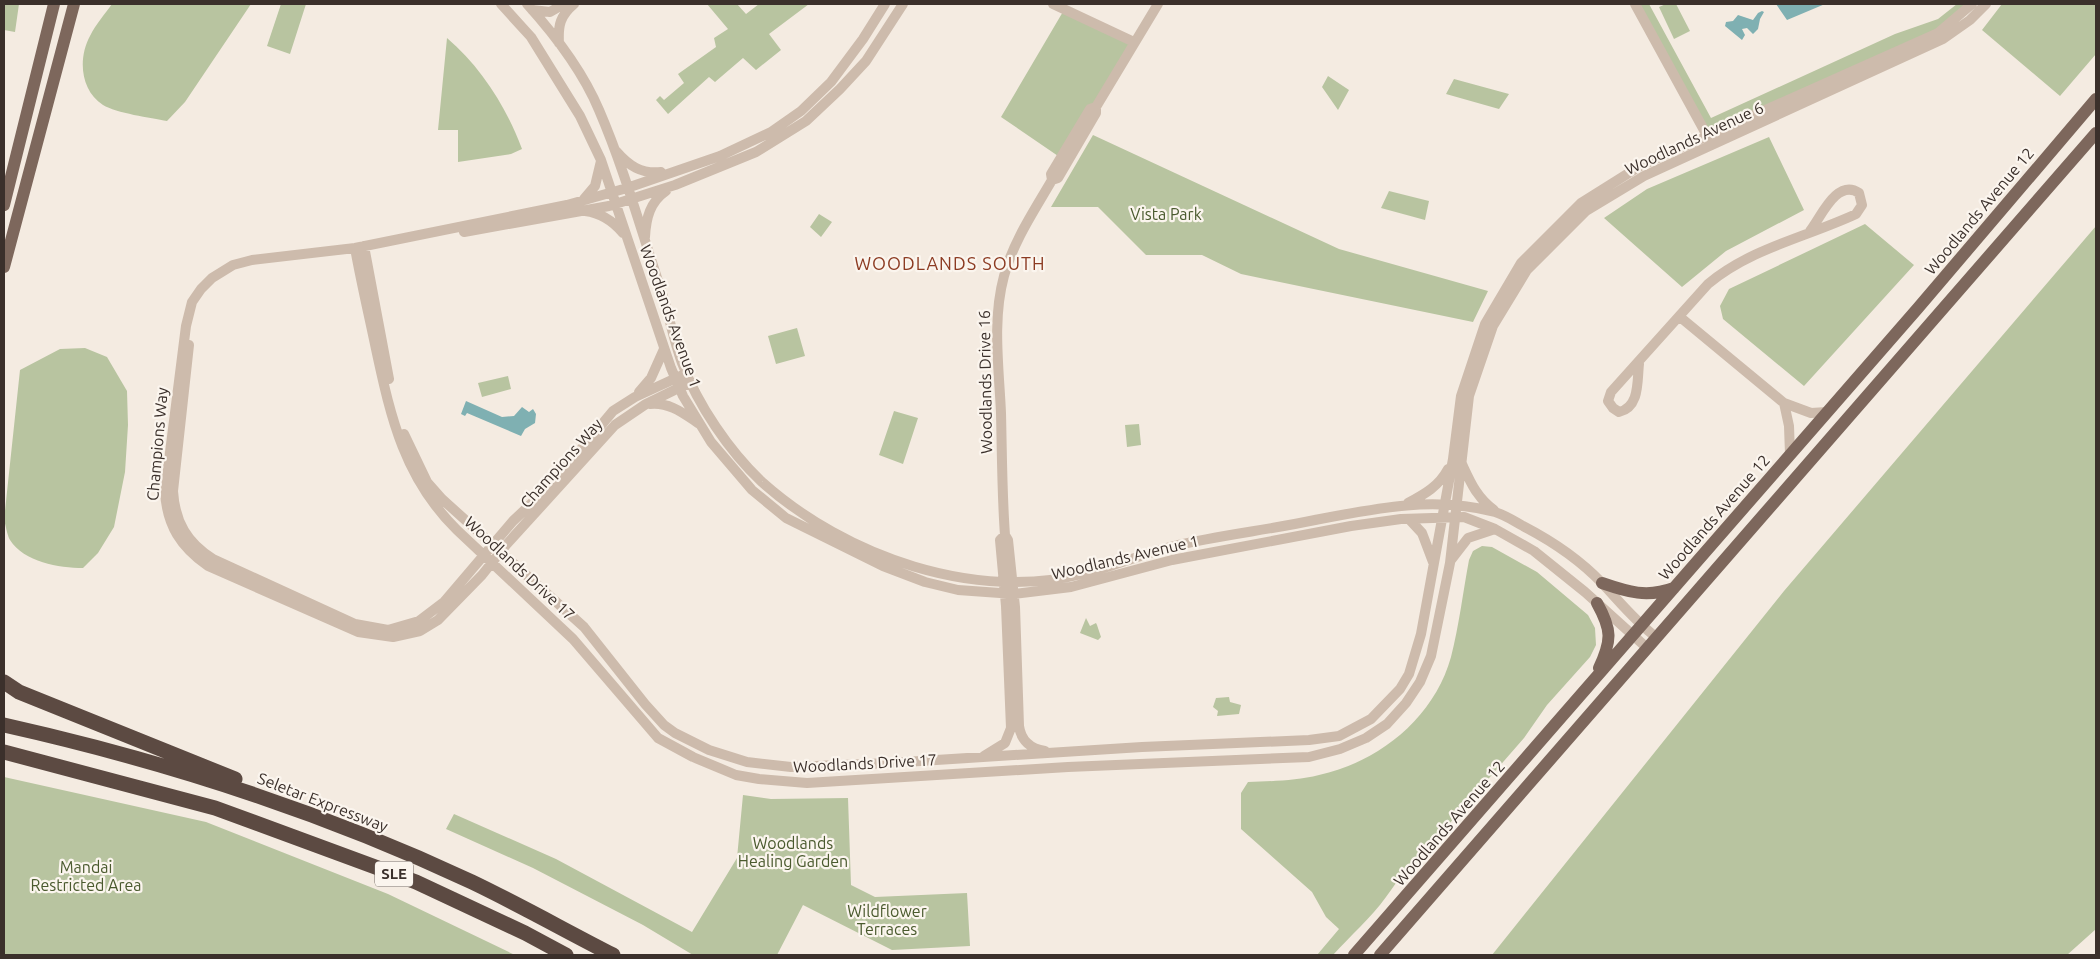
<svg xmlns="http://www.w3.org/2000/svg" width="2100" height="959" font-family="Ubuntu,sans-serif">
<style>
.green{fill:#b8c4a0}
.water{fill:#7fb0b2}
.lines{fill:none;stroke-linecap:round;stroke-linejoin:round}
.minor{stroke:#cdbbac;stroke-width:10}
.major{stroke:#7d675c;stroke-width:12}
.highway{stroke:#5c4a42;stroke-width:15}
.labels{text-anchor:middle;stroke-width:4.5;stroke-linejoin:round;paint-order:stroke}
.shield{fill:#fbf5ee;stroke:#756b66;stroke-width:1}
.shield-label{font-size:15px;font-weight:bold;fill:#3b302b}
.street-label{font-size:16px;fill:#3b302b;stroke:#fbf5ee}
.park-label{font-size:16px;fill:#4a5a2e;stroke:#fbf5ee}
.neighbourhood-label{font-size:18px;letter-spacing:1px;fill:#8c3b22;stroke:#fbf5ee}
</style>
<rect width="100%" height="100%" fill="#f4ebe1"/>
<path class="green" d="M 5,4 L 19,4 L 15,32 L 4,30 Z
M 112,4 L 251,4 L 185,102 L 167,121 C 151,118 116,113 103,105 C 80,90 78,58 90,36 C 96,24 105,14 112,4 Z
M 281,4 L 306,4 L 290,54 L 267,46 Z
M 707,4 L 737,4 L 746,14 L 759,4 L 809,4 L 769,34 L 781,50 L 756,70 L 743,58 L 715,82 L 709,77 L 668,114 L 656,100 L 660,96 L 664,100 L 684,83 L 678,74 L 716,47 L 714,38 L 728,29 Z
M 1635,4 L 1649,4 L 1711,118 L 1895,34 L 1938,19 L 1957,4 L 1970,4 L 1938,32 L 1707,134 Z
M 1666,4 L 1676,4 L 1690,31 L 1674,39 L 1659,7 Z
M 2002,4 L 2096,4 L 2096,54 L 2060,96 L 1982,30 Z
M 1064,10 L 1132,43 L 1061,158 L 1001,117 Z
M 447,38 C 481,67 507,108 522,149 L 511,154 L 458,162 L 458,130 L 438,130 Z
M 1328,76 L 1349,90 L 1338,110 L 1322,87 Z
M 1454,79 L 1509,94 L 1499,109 L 1446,94 Z
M 1093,135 L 1339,249 L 1488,291 L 1473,322 L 1241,274 L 1202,255 L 1146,255 L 1098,207 L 1051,207 Z
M 1769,137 L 1804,210 L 1726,251 L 1682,287 L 1604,218 L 1647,189 Z
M 1389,191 L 1429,201 L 1425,220 L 1381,208 Z
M 819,214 L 832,222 L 821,237 L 810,227 Z
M 1865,224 L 1914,265 L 1804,386 L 1723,319 L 1720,306 L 1729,289 Z
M 2096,226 L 2096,929 L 2067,955 L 1492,955 L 1784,591 Z
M 797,328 L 805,356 L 776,364 L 768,336 Z
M 85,348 L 107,357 L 127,391 L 128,425 L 125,472 L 114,527 L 98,553 L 83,568 C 59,568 24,562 10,540 C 7,535 6,526 4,520 L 20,370 L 60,349 Z
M 508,376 L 511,389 L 482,397 L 478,383 Z
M 894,411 L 918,418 L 903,464 L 879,455 Z
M 1139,424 L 1141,445 L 1127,447 L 1125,425 Z
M 1482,546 L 1492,547 L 1537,572 L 1588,615 L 1595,628 L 1596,645 L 1590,657 L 1547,705 L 1524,738 L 1429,847 C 1409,861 1400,878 1386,897 C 1371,918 1350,936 1333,955 L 1317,955 L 1339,929 L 1326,917 L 1312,892 L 1241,829 L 1241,793 L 1248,782 C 1272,781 1296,781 1319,775 C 1379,762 1434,718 1451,657 C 1459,626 1463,592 1469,560 L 1473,551 Z
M 1086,618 L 1090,626 L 1096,623 L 1097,625 L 1101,637 L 1098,640 L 1080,633 Z
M 1229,697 L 1230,702 L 1241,705 L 1239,714 L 1217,716 L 1218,711 L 1213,707 L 1216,698 Z
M 4,777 L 206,822 L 388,894 L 515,955 L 4,955 Z
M 743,795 L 771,799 L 848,798 L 851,885 L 875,897 L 967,893 L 970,946 L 892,950 L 803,905 L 777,955 L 693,955 L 643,925 L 533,868 L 446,829 L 454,814 L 556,859 L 692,932 L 737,858 Z"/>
<path class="water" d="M 1776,4 L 1825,4 L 1787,20 Z
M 1762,11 L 1764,12 L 1760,19 L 1758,29 L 1753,34 L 1747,28 L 1742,29 L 1745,35 L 1742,40 L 1725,26 L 1726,22 L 1733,21 L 1738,15 L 1753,20 L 1758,13 Z
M 466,401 L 502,417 L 514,416 L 522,407 L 529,412 L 533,409 L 536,414 L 535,423 L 525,429 L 521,436 L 467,413 L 465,416 L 461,414 Z"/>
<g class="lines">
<path class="minor" d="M 501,4 L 531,37 L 580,116 L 601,160 L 671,368 L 683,396 L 711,442 L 752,490 L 786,518 L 883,566 L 925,582 L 958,590 L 1014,594 L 1071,587 L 1172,560 L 1351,526 L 1401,519 L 1464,517 L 1495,529 L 1534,551 L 1585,592 L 1646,647
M 527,4 C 555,35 583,72 599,110 C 624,168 641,230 661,290 C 669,314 673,339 682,363 C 698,405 729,451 762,482 C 846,557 975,602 1086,573 C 1116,565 1144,554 1174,546 C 1220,535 1268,530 1315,520 C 1376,508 1435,496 1495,512 C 1505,515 1514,521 1523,526 C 1552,541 1579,559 1602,583 C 1620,602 1635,621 1656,637
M 1053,4 L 1134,42
M 1635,4 L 1710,141
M 532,10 L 550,12 L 564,4
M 559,43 C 558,25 560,16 574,4
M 616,151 C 629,166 641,174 661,172
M 1052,180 L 1058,178 L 1096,113 L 1096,107 L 1158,4
M 584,199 L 595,186 L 601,161
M 585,211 C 601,213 613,221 623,233
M 464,232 L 609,206 L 675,185 L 756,152 L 806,121 L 840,89 L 866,61 L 903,4
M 645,237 C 646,218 650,202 666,191
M 364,246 L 389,379
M 355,248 C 361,282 369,315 376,349 C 391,419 405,479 457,530 L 573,639 L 658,738 L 693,757 L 736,775 L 759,779 L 807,783 L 1068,767 L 1309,757 L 1340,749 L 1366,738 L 1387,724 L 1406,703 L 1420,682 L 1431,656 L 1450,563 L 1469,396 L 1493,326 L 1527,270 L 1586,211 L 1644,176 L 1943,39 L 1970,20 L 1986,4
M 1680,317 L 1784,403 L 1811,413 L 1827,412
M 189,345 L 173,491 C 175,522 187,543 213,559 L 355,624 L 388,630 L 419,621 L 444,602 L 513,521 L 552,484 L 613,411 L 635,397 L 687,373
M 1639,364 C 1637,381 1640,407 1619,412 L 1613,408 L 1608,401 L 1611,392 L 1708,284 C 1751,248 1807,237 1856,214 L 1862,205 L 1859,193 C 1837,178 1821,217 1810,231
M 691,382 L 646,404 L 615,425 L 506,545 L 482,575 L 438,620 L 420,631 L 393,637 L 358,632 L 208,566 C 181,547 167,526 165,492 L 186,326 L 192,302 L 201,289 L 212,278 L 233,265 L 252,260 L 355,248 L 567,205 L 627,188 L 720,156 L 771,132 L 801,111 L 831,82 L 863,39 L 885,4
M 639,392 L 651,378 L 664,349
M 1784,403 L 1789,426 L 1790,454
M 650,404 C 669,402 683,413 698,423
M 404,434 L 427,482 L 442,499 L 584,627 L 645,704 L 664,725 L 675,733 L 709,750 L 747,762 L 791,767 L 889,763 L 1142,747 L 1309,740 L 1339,736 L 1371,719 L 1400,689 L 1409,674 L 1421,634 L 1453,459 L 1461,396 L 1485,324 L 1521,263 L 1581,203 L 1640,166 L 1938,33 L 1972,4
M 1461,462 C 1470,481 1476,497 1494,510
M 1408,503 C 1425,494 1439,486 1448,469
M 1409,519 L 1422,533 L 1433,562
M 1451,560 L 1468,538 L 1495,529
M 1045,751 C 1031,749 1021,741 1019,726 L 1015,607 L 1008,540 L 1005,535 C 1002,495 1002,454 1001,413 C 999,368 992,320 1004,276 C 1013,242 1034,211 1052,180 L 1051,174 L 1090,109 L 1096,107
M 984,756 L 1005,743 L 1011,728 L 1006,606 L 1000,540 L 1005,535"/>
<path class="major" d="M 4,205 L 54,4
M 4,267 L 74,4
M 1602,583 C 1628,592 1647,598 1674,588
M 1597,603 C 1612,630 1612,640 1599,668
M 1354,955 L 1918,308 L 2096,99
M 1380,955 L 2096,133"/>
<path class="highway" d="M 4,682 L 19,692 L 235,779
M 4,725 C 165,761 323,812 472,882 C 520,905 566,931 613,955
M 4,752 L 215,808 L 416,882 L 525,933 L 566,955"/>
</g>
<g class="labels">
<rect class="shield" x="375" y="861.5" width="38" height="25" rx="4"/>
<g class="shield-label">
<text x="394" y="879">SLE</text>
</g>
<g class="street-label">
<text transform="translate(1694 138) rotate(-25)" y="6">Woodlands Avenue 6</text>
<text transform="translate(1979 211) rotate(-50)" y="6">Woodlands Avenue 12</text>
<text transform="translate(671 316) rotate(70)" y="6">Woodlands Avenue 1</text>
<text transform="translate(985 382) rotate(-91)" y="6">Woodlands Drive 16</text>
<text transform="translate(157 444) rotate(-85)" y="6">Champions Way</text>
<text transform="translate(561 463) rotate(-48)" y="6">Champions Way</text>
<text transform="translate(1714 517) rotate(-49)" y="6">Woodlands Avenue 12</text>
<text transform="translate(1125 557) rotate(-13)" y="6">Woodlands Avenue 1</text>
<text transform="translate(520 568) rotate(43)" y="6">Woodlands Drive 17</text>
<text transform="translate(865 763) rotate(-3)" y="6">Woodlands Drive 17</text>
<text transform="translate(323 802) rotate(21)" y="6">Seletar Expressway</text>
<text transform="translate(1449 823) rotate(-49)" y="6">Woodlands Avenue 12</text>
</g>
<g class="park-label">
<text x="1166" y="220">Vista Park</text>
<text x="793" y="849">Woodlands<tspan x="793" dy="18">Healing Garden</tspan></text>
<text x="86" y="873">Mandai<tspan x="86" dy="18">Restricted Area</tspan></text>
<text x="887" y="917">Wildflower<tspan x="887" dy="18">Terraces</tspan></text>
</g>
<g class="neighbourhood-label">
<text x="950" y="270">WOODLANDS SOUTH</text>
</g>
</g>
<rect width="2100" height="959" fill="none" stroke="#3b302b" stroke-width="10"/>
</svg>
